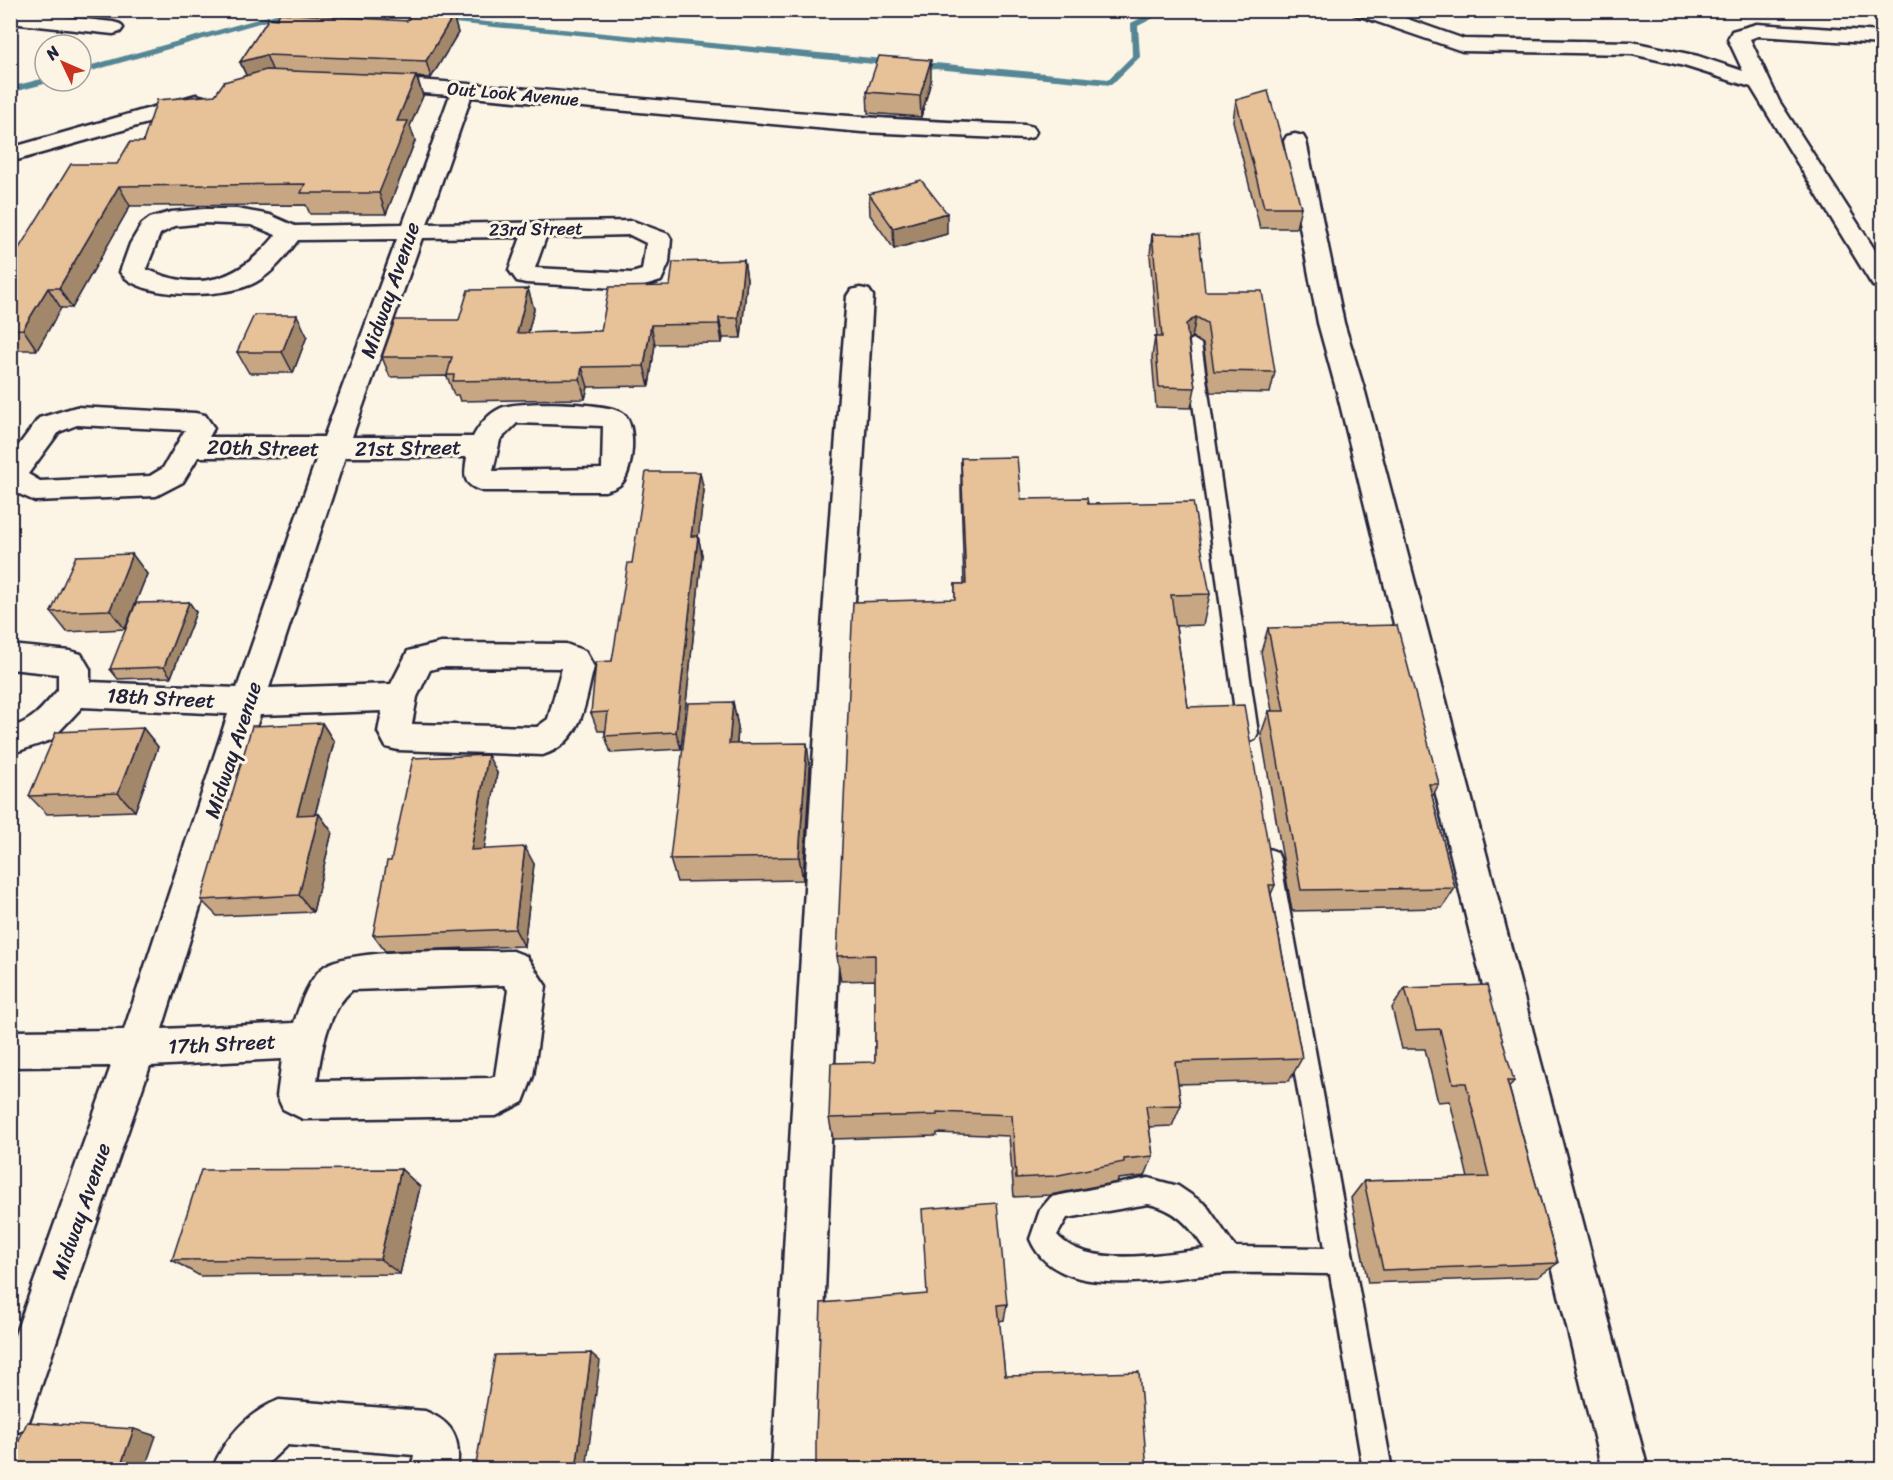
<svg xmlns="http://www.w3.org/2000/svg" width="1893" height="1480" font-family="Sriracha,sans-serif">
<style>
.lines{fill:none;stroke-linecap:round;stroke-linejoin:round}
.stream{fill:#558695;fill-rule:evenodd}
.service-casing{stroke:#22223b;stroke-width:5}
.minor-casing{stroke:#22223b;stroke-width:5}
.service{fill:#fcf5e5;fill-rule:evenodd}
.minor{fill:#fcf5e5;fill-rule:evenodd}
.wall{fill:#c7a683;stroke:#22223b;stroke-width:1.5}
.shaded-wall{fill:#a2876a;stroke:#22223b;stroke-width:1.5}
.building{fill:#e7c198;stroke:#22223b;stroke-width:1.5}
.labels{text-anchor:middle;stroke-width:6;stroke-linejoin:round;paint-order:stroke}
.far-street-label{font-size:18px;fill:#22223b;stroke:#fcf5e5}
.street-label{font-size:21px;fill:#22223b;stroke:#fcf5e5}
</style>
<rect width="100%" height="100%" fill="#fcf5e5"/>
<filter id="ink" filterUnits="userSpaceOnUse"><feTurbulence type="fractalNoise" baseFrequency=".0167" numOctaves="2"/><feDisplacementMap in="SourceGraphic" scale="12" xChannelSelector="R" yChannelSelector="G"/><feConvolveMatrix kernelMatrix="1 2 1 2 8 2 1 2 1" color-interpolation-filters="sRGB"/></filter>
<g filter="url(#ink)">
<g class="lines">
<path class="stream" d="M 290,10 L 305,10 L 81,74 L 81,68 Z
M 321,10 L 358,10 L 894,60 L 898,63 L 894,66 Z
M 1157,10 L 1169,10 L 1138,26 L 1140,57 L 1111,85 L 913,67 L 909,64 L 913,61 L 1109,79 L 1132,56 L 1131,23 Z
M 45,78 L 45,81 L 49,81 L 48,83 L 10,93 L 10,87 Z"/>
<defs>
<path id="service" d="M 1193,339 L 1201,344 L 1258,733 L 1255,739 L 1248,742 L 1241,739 L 1238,733 L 1185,344 Z
M 1269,849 L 1277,852 L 1280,859 L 1392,1470 L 1363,1470 L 1330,1274 C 1296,1274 1262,1272 1229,1273 C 1173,1275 1058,1307 1030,1239 L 1040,1210 L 1051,1197 L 1148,1178 L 1178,1186 L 1206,1205 L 1235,1247 L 1325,1248 L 1258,859 L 1261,852 ZM 1148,1204 C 1176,1209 1190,1226 1205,1249 C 1163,1253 1088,1270 1057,1235 L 1067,1218 Z"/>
<path id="minor" d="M 1351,10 L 1382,10 L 1464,39 L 1632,42 L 1698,56 L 1743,71 L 1728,39 L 1732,31 L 1757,24 L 1882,32 L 1882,44 L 1758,36 L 1750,39 L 1779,101 L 1882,261 L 1882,288 L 1873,286 L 1869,280 L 1751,87 L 1684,66 L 1632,54 L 1462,51 L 1354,14 Z
M 10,11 L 113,22 L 120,24 L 123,28 L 120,32 L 113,34 L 10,23 Z
M 374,77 C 591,91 807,119 1025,125 L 1033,127 L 1036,132 L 1033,137 L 1025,139 L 862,132 L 471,97 L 427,224 L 633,221 L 668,234 L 671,239 L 669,263 L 661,281 L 634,289 L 526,283 L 517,281 L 509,270 L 521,237 L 422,238 L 352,437 L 473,437 C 480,424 488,414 501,408 C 519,400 611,402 624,414 C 637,426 633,471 622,483 C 617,488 611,489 605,491 L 483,491 C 462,485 464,476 467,457 L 345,457 L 269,688 L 391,684 L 408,651 L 441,643 L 566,644 L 585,651 L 594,667 C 584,704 584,741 543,755 L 398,750 L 386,747 L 378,732 L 382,711 L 260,715 L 162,1029 L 294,1023 C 300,1005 309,977 325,966 C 353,947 473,952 513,951 L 526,956 L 546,986 L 533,1076 L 523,1102 L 496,1116 L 303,1119 L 283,1109 L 277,1096 L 282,1059 L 150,1066 L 32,1413 L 26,1429 L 10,1435 L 10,1349 L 111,1066 L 10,1067 L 10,1031 L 124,1030 L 228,714 L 82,707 L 51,740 L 10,754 L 10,727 C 32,723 44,706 58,690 L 58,674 L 10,669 L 10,645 L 70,651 L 81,654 L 90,669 L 90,682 L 237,688 L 317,457 L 198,457 L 183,482 L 156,496 L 35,501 L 10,490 L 10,457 L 39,418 L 76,407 L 195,413 L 205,415 L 214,428 L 209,437 L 324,437 L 397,239 L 298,240 C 286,256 273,273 256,282 C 228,298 140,301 120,272 L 130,244 L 142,224 L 150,218 L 171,212 L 204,209 L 237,209 L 270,215 L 295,226 L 403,224 L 450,95 L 366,89 L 363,84 L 366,79 ZM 204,223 L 251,225 L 276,235 C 240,279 200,294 146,269 L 160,234 L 175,226 ZM 630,235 L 646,243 L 642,270 L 632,273 L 535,268 L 546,237 ZM 517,423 L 603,426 L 602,469 L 493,471 L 500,440 ZM 77,425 L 185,430 L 163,468 L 150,476 L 40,481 L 28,474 L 59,432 ZM 441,667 L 562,668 L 548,719 L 537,727 L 412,724 L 417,697 L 430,670 ZM 504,985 L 508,990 L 495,1076 L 491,1078 L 317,1081 C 321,1051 328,1010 352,990 Z
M 196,95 L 204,97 L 207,102 L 204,107 L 10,162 L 10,148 Z
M 1295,134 L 1303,136 L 1306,141 L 1344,323 L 1365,392 L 1648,1470 L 1602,1470 L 1337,392 L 1318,323 L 1284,141 L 1287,136 Z
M 860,288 L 869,290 L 873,296 L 847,736 L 818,1470 L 772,1470 C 793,1078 815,687 847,296 L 851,290 Z
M 279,1400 L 425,1411 C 454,1423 461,1439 457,1470 L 411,1470 L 414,1455 L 287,1445 L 261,1470 L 212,1470 C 224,1439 248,1412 279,1400 Z"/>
</defs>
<use href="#service" class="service-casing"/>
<use href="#minor" class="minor-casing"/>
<use href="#service" class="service"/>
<use href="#minor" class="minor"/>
</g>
<path class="wall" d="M 453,16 L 458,33 L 431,78 L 417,77 L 423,96 L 410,126 L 415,141 L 386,214 L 310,214 L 306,205 L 130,206 L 72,308 L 61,308 L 37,350 L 10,350 L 10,263 L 117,164 L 143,142 L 246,75 L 240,62 L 269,18 L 407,21 Z
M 931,81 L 921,117 L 868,113 L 867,92 Z
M 1236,100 L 1301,207 L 1296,228 L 1260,228 L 1233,121 Z
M 869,194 L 947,234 L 894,249 L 870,215 Z
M 1152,234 L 1205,291 L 1275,372 L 1270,393 L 1210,392 L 1203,344 L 1192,337 L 1189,340 L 1195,388 L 1191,408 L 1156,407 L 1152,357 L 1155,337 L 1157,337 L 1150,255 Z
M 744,260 L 747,280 L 741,338 L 723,338 L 722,343 L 655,344 L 649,386 L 588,387 L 585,399 L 460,401 L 458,395 L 454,395 L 447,376 L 390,377 L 382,357 L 459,320 L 528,289 L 534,309 L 528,333 L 601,331 L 670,286 Z
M 307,336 L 293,373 L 249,373 L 237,352 Z
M 961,458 L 1021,499 L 1088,504 L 1210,594 L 1203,625 L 1176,626 L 1188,707 L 1275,885 L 1271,894 L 1302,1058 L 1289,1081 L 1178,1084 L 1181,1105 L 1172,1126 L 1149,1127 L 1153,1156 L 1145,1176 L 1118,1179 L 1118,1182 L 1050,1195 L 1014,1197 L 1009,1136 L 937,1133 L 937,1136 L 833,1139 L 829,1118 L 875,1062 L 875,980 L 841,981 L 837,956 L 955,599 L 955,584 L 964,584 L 961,491 Z
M 704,491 L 698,536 L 702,555 L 681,749 L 611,753 L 605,736 L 605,731 L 598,731 L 591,713 L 612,661 L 632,563 Z
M 132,554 L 147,574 L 125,629 L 67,632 L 51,612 Z
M 189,602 L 196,612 L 171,677 L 118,679 L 110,669 Z
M 1268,628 L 1439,784 L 1432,797 L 1455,888 L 1442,908 L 1292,911 L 1261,734 L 1269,711 L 1272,711 L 1261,652 Z
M 733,702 L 738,727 L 737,744 L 810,768 L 803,880 L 677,882 L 670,859 Z
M 322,723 L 334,742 L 315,815 L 319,814 L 332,832 L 313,912 L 217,916 L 201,900 Z
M 143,728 L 158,747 L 135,811 L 47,814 L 29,796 Z
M 497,773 L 484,849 L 534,864 L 524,946 L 385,951 L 373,935 L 391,861 Z
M 1405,988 L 1514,1081 L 1509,1087 L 1558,1263 L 1538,1277 L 1368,1283 L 1351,1198 L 1364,1181 L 1468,1178 L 1450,1101 L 1438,1102 L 1425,1049 L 1402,1049 L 1392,1008 Z
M 401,1169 L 420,1187 L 400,1274 L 200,1276 L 172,1260 Z
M 821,1303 L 1007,1304 L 1004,1320 L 999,1321 L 1005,1376 Z"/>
<path class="shaded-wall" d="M 453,16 L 458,33 L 431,78 L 426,61 Z
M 266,55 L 273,72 L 248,79 L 240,62 Z
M 931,60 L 931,81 L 921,117 L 920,96 Z
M 416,76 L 423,96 L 410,126 L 415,141 L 386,214 L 379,193 L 397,121 Z
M 119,186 L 130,206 L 72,308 L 59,288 Z
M 947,213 L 947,234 L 894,249 L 893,228 Z
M 744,260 L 747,280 L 741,338 L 738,318 Z
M 48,288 L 61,308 L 37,350 L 23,329 Z
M 528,289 L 534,309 L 523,353 L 517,333 Z
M 297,315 L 307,336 L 293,373 L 282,352 Z
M 1196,317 L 1192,337 L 1183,344 L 1186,324 Z
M 719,318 L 723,338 L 722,343 L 719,324 Z
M 651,325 L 655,344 L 649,386 L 644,366 Z
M 582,367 L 588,387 L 585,399 L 580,379 Z
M 10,438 L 15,444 L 10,454 Z
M 700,472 L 704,491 L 696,555 L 691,536 Z
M 698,536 L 702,555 L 681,749 L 676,732 Z
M 132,554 L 147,574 L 125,629 L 110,610 Z
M 189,602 L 196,612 L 171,677 L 164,667 Z
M 733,702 L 738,727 L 735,769 L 729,744 Z
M 322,723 L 334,742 L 310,833 L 297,815 Z
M 143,728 L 158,747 L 135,811 L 118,793 Z
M 807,743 L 810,768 L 803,880 L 799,857 Z
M 488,755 L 497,773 L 481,868 L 471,850 Z
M 319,814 L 332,832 L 313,912 L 299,895 Z
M 525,847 L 534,864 L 524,946 L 515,929 Z
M 401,1169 L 420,1187 L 400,1274 L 380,1259 Z
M 591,1353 L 600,1361 L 586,1470 L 576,1470 Z
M 134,1429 L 156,1436 L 144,1470 L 119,1470 Z"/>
<path class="building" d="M 280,13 L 407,21 L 412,14 L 453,16 L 426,61 L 266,55 L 240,62 L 269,18 L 277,19 Z
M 879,56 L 931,60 L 920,96 L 867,92 Z
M 266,70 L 416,76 L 397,121 L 408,121 L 379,193 L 301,193 L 305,184 L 119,186 L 59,288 L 48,288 L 23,329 L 10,330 L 10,263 L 71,164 L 117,164 L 130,142 L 143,142 L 157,100 L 215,95 L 224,82 Z
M 1268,91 L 1301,207 L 1264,207 L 1236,100 Z
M 921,180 L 947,213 L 893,228 L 869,194 Z
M 1152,234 L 1199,235 L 1205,291 L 1262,291 L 1275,372 L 1214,371 L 1207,323 L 1196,317 L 1186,324 L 1195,388 L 1159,387 L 1155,337 L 1162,337 Z
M 744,260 L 738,318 L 719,318 L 719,324 L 651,325 L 644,366 L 582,367 L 580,379 L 453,381 L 454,375 L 447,375 L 452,357 L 382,357 L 395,320 L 459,320 L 468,290 L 528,289 L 517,333 L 601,331 L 609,287 L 670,286 L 673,262 Z
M 254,315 L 297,315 L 282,352 L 237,352 Z
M 1017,457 L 1021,499 L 1087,498 L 1088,504 L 1193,502 L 1210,594 L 1171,595 L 1188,707 L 1244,705 L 1275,885 L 1269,885 L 1302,1058 L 1175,1062 L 1181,1105 L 1146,1106 L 1153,1156 L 1124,1159 L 1124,1162 L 1054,1176 L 1016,1178 L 1012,1115 L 937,1112 L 937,1115 L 829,1118 L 831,1063 L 875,1062 L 875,955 L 837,956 L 853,602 L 955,599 L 955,584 L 966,584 L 961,458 Z
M 646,472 L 700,472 L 691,536 L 698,536 L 676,732 L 605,736 L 608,712 L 591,713 L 596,662 L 612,661 L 628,563 L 632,563 Z
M 132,554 L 110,610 L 51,612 L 76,556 Z
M 189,602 L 164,667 L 110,669 L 136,603 Z
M 1397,625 L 1439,784 L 1429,784 L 1455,888 L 1301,890 L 1269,711 L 1284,711 L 1268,628 Z
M 733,702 L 729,744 L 807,743 L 799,857 L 670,859 L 688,703 Z
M 322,723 L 297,815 L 319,814 L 299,895 L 201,900 L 252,726 Z
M 143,728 L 118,793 L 29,796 L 56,732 Z
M 488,755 L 471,850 L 525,847 L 515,929 L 373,935 L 387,861 L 391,861 L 413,758 Z
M 1487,985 L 1514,1081 L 1507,1081 L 1558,1263 L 1383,1270 L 1364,1181 L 1489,1177 L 1466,1083 L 1453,1083 L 1440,1029 L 1416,1030 L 1405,988 Z
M 401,1169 L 380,1259 L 172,1260 L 201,1170 Z
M 997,1203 L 1007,1304 L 998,1305 L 1005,1376 L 1139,1372 L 1147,1470 L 816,1470 L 816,1436 L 821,1303 L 927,1294 L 922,1209 Z
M 591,1353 L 576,1470 L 475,1470 L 495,1355 Z
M 27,1422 L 134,1429 L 119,1470 L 10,1470 L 10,1462 Z"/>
</g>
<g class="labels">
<g class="far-street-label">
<text transform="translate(513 94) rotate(5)" y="6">Out Look Avenue</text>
<text transform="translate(536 229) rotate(-1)" y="6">23rd Street</text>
</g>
<g class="street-label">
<text transform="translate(390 290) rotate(-71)" y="7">Midway Avenue</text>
<text transform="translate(263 448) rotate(1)" y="7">20th Street</text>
<text transform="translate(408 448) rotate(-1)" y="7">21st Street</text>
<text transform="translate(161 698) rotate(3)" y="7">18th Street</text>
<text transform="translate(233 750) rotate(-72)" y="7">Midway Avenue</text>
<text transform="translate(222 1044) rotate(-3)" y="7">17th Street</text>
<text transform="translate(81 1211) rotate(-71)" y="7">Midway Avenue</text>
</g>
</g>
<rect width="1893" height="1480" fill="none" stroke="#fcf5e5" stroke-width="36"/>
<rect x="18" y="18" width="1857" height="1444" fill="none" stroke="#22223b" stroke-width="2" filter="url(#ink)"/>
<g transform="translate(63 63) rotate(314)"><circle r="28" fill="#fcf5e5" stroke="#a5a1a1" stroke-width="1.5"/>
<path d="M0-4.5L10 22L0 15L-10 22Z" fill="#c8321e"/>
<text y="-9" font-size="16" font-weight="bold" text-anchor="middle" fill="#22223b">N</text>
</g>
</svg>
